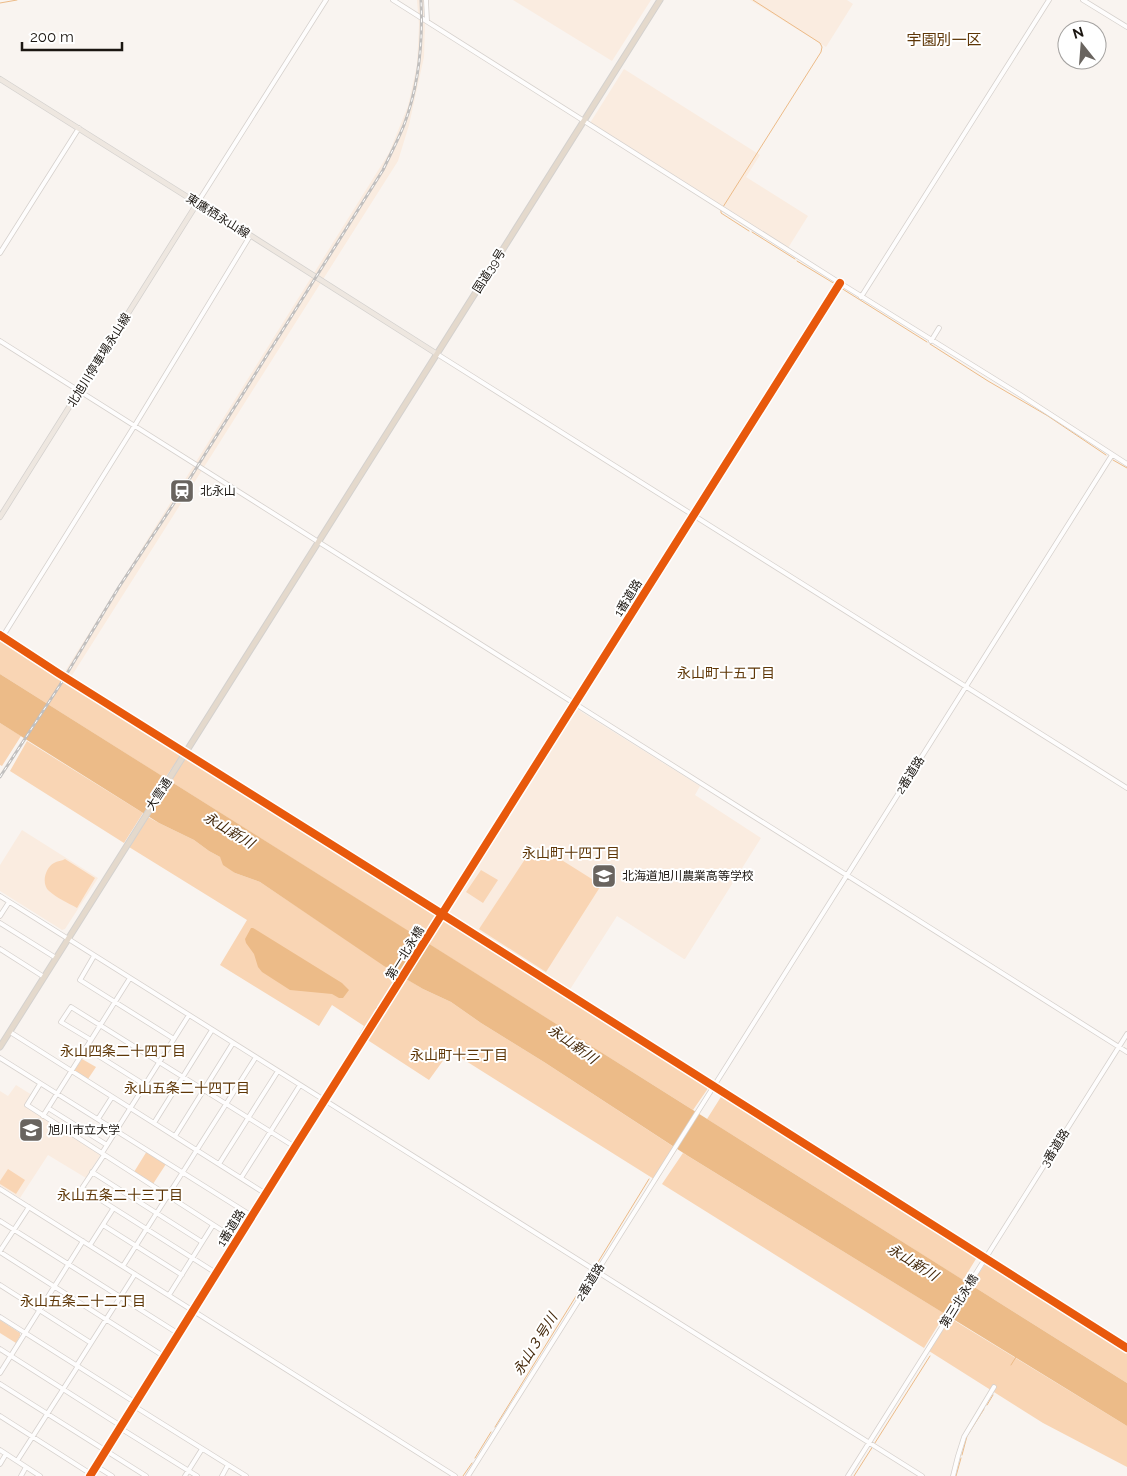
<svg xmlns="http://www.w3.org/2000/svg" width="1127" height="1476" font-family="Raleway,'Noto Sans JP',sans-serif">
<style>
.built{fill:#faece0}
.green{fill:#f9d5b4}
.water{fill:#ecbb88}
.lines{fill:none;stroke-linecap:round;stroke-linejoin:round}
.stream{stroke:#ecbb88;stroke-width:1}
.minor-casing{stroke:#d6d1cd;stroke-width:5.5}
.major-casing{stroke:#d4d1ce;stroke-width:6}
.highway-casing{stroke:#d4d1ce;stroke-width:7}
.minor{stroke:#fefdfd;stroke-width:4}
.major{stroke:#eee7e0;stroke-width:4.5}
.highway{stroke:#e4d9cc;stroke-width:5}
.rail-casing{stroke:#c1bfbe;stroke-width:3}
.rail{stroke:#fff;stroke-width:1;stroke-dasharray:4;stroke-linecap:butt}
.cycleway-casing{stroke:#fff;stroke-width:11}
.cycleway{stroke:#e8590c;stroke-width:8}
.labels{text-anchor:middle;stroke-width:4;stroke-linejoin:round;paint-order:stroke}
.street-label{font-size:12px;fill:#1b1611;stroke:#fff}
.poi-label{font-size:12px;fill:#1b1611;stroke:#fff;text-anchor:start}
.neighbourhood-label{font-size:14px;fill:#5e3606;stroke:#fff}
.water-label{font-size:14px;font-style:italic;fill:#462a0c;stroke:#fff}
.quarter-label{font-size:15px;fill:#5e3606;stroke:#fff}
</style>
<rect width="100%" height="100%" fill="#f9f4f0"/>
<path class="built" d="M 417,0 L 424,0 L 426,18 L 425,25 L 424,57 L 409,125 L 398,161 L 71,677 L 64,673 L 389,153 L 408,106 L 417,65 L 419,25 Z
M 513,0 L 651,0 L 612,61 Z
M 750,0 L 847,0 L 853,4 L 826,47 Z
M 624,69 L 760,155 L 746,177 L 808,216 L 788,248 L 590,123 Z
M 576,709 L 577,709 L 700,786 L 695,795 L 761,838 L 685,959 L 684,959 L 617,916 L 569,991 L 448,913 Z
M 22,830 L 98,878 L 65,929 L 62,930 L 0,891 L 0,865 Z
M 16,1085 L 32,1095 L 24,1106 L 101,1154 L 86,1178 L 48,1155 L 20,1198 L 0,1186 L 0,1091 L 8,1096 Z"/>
<path class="green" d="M 0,639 L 183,752 L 165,778 L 0,674 Z
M 0,723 L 21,736 L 2,766 L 0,765 Z
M 27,741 L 143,813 L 124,843 L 10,771 Z
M 187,755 L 440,913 L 422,940 L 170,781 Z
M 148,817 L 159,823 L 194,840 L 209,851 L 220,857 L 235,873 L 260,882 L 399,975 L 361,1036 L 359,1035 L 364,1026 L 332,1005 L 319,1026 L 220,965 L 247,920 L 129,847 Z
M 541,847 L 595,881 L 595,883 L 600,887 L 546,972 L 479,929 L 531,850 Z
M 65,859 L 95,878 L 77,908 C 68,903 57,898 49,891 C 41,884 45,868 54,863 C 57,861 62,861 65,859 Z
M 481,870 L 498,880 L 483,903 L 466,892 Z
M 445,916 L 711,1084 L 693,1110 L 427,943 Z
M 405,978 L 423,989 L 451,1002 L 481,1023 L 544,1062 L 677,1149 L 657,1181 L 450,1051 L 429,1080 L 366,1039 Z
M 82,1059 L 96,1067 L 88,1079 L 74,1071 Z
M 724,1092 L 979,1254 L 963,1280 L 707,1119 Z
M 147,1151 L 166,1164 L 153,1184 L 134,1172 Z
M 683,1153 L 945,1314 L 924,1348 L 662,1184 Z
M 8,1169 L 25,1180 L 16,1194 L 0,1184 L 0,1181 Z
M 988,1260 L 1127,1348 L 1127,1383 L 971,1285 Z
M 950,1318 L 1127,1426 L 1127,1467 L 1043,1423 L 929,1351 Z
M 0,1320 L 20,1333 L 20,1336 L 16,1343 L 0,1333 Z"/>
<path class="water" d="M 0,674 L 1127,1383 L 1127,1426 L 688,1156 L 544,1062 L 481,1023 L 451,1002 L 423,989 L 384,966 L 260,882 L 235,873 L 223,865 L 220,857 L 209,851 L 194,840 L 159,823 L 0,723 Z
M 251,928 L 253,928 L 342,983 L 349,990 L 343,998 L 339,998 L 332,994 L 290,990 L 262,972 L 258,967 L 254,954 L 246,943 L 245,939 Z"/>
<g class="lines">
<path class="stream" d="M 0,3 L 17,0
M 723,207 L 821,52 L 822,47 L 820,43 L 753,0
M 721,210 L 721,213 L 749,231
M 752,232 L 795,259
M 797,261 L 835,284
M 841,288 L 927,342
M 930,344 L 988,381 L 1048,416 L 1106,455
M 1113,460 L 1127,468
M 376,1008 L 377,1007
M 360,1037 L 373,1014
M 322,1096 L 355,1044
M 314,1110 L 318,1105
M 307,1121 L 312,1114
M 302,1130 L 305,1126
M 295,1142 L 299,1134
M 288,1153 L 290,1150
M 284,1159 L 285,1157
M 277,1170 L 282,1162
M 271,1179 L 275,1173
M 266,1188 L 269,1182
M 251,1211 L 260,1197
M 236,1235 L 248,1216
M 228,1247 L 232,1241
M 222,1256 L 226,1252
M 595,1267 L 649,1179
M 214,1269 L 218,1262
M 209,1277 L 211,1274
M 202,1289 L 207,1281
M 194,1301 L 199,1293
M 177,1329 L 182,1320
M 163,1352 L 174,1334
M 1011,1365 L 1016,1357
M 134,1398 L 138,1394 L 160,1357
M 987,1405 L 993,1395
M 119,1422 L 128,1409 L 131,1403
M 495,1427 L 591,1272
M 105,1445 L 117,1427
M 962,1455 L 967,1436 L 984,1409
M 475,1458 L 491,1432
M 90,1469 L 101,1451
M 85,1476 L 87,1474
M 463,1476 L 472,1463
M 854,1476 L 930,1356
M 956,1476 L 961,1458"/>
<defs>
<path id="minor" d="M 393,0 L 840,283 L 1019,394 L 1127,464
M 426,0 L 427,21
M 1083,0 L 1127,27
M 198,202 L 326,0
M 0,253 L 79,128
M 861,297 L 1049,0
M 0,341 L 1127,1052
M 931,341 L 939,328
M 437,354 L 1127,788
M 0,635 L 58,673 L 442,914 L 1127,1348
M 3,636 L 135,425 L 250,236
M 0,896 L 922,1476
M 0,916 L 9,902
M 0,923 L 56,958
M 0,949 L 44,977
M 94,956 L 80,980 L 174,1039
M 10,1032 L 266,1194
M 91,1040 L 61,1022 L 71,1007 L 295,1147
M 86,1048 L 145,1085
M 0,1058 L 252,1216
M 40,1084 L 27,1105 L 237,1240
M 48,1108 L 107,1145
M 43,1116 L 130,978
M 98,1119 L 112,1097
M 154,1123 L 212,1030
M 175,1136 L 233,1043
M 102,1153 L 189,1015
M 219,1164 L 278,1071
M 92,1172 L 202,1242
M 241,1178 L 300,1085
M 82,1188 L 216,1273
M 0,1189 L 455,1476
M 76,1197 L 104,1155
M 0,1221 L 179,1334
M 103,1225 L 182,1275
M 90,1245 L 113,1209
M 0,1251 L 29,1207
M 0,1252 L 165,1357
M 123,1266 L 256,1057
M 0,1285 L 91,1343
M 169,1295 L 213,1225
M 0,1317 L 136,1403
M 0,1349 L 121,1426
M 77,1365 L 135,1274
M 0,1373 L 83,1241
M 0,1384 L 146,1476
M 134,1406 L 246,1476
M 0,1416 L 91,1474
M 120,1428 L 197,1476
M 0,1450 L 40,1476
M 17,1461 L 78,1366
M 0,1464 L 6,1454
M 96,1466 L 112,1476
M 21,1476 L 26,1467
M 90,1476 L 295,1147 L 840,283
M 185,1476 L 202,1449
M 222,1476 L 228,1465
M 468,1476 L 1112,455
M 848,1476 L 1127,1034
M 953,1476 L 958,1456 L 964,1437 L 994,1387"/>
<path id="major" d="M 0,79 L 197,203
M 0,517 L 198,202 L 437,354"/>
<path id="highway" d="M 0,1047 L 660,0"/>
</defs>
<use href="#minor" class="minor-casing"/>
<use href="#major" class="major-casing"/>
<use href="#highway" class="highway-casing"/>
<use href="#minor" class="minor"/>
<use href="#major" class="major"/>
<use href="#highway" class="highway"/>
<defs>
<path id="rail" d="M 0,777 L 60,685 L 119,587 L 182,491 L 383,170 C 390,155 398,140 404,125 C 419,85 423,42 421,0"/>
</defs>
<use href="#rail" class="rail-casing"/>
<use href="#rail" class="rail"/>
<defs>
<path id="cycleway" d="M 0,635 L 58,673 L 442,914 L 1127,1348
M 90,1476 L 295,1147 L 840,283"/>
</defs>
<use href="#cycleway" class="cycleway-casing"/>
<use href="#cycleway" class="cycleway"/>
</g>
<defs>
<symbol id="station-square" viewBox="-11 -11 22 22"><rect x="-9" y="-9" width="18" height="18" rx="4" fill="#69645f" stroke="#fff"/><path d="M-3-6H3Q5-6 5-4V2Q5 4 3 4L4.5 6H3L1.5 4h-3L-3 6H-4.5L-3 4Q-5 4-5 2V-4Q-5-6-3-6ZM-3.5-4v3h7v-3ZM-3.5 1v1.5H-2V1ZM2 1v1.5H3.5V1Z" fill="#fff"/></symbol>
<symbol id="school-square" viewBox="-11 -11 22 22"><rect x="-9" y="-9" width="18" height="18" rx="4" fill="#69645f" stroke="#fff"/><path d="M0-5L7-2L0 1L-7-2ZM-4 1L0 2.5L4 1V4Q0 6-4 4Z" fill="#fff"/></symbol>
<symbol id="university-square" viewBox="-11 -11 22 22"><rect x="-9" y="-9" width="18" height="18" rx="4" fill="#69645f" stroke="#fff"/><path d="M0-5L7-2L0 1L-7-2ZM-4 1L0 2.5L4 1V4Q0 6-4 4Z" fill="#fff"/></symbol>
</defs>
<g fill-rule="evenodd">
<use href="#station-square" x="168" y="477" width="28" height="28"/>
<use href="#school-square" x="590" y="862" width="28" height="28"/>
<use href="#university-square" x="17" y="1116" width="28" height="28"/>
</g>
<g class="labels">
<g class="street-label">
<text transform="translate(218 216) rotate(32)" y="4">東鷹栖永山線</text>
<text transform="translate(489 271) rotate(-58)" y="4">国道39号</text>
<text transform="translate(99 360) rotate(-58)" y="4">北旭川停車場永山線</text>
<text transform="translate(628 598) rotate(-58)" y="4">1番道路</text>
<text transform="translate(910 775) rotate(-58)" y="4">2番道路</text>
<text transform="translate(159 794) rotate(-57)" y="4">大雪通</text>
<text transform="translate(405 953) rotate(-58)" y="4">第一北永橋</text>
<text transform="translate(1055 1148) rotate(-58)" y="4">3番道路</text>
<text transform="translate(231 1228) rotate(-58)" y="4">1番道路</text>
<text transform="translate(590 1282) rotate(-58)" y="4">2番道路</text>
<text transform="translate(959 1301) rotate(-58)" y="4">第三北永橋</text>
</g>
<g class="poi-label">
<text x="200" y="495">北永山</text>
<text x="622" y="880">北海道旭川農業高等学校</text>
<text x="48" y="1134">旭川市立大学</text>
</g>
<g class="neighbourhood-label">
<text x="726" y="678">永山町十五丁目</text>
<text x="571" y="858">永山町十四丁目</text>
<text x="123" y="1056">永山四条二十四丁目</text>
<text x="459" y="1060">永山町十三丁目</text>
<text x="187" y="1093">永山五条二十四丁目</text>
<text x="120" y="1200">永山五条二十三丁目</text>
<text x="83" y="1306">永山五条二十二丁目</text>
</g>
<g class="water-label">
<text transform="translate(229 830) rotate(31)" y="5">永山新川</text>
<text transform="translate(573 1044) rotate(35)" y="5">永山新川</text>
<text transform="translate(913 1262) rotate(32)" y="5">永山新川</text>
<text transform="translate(535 1344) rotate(-58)" y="5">永山３号川</text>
</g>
<g class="quarter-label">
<text x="944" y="45">宇園別一区</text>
</g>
</g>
<g transform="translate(1082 45) rotate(343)"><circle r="24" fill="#ffffff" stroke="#a4a2a0"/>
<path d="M0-4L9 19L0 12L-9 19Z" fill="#69645f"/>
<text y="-8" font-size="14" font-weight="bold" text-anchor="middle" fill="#1b1611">N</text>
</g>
<path d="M22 42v8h100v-8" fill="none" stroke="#1b1611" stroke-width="2.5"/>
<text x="30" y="42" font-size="15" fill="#1b1611" stroke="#ffffff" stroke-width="4" paint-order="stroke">200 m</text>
</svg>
